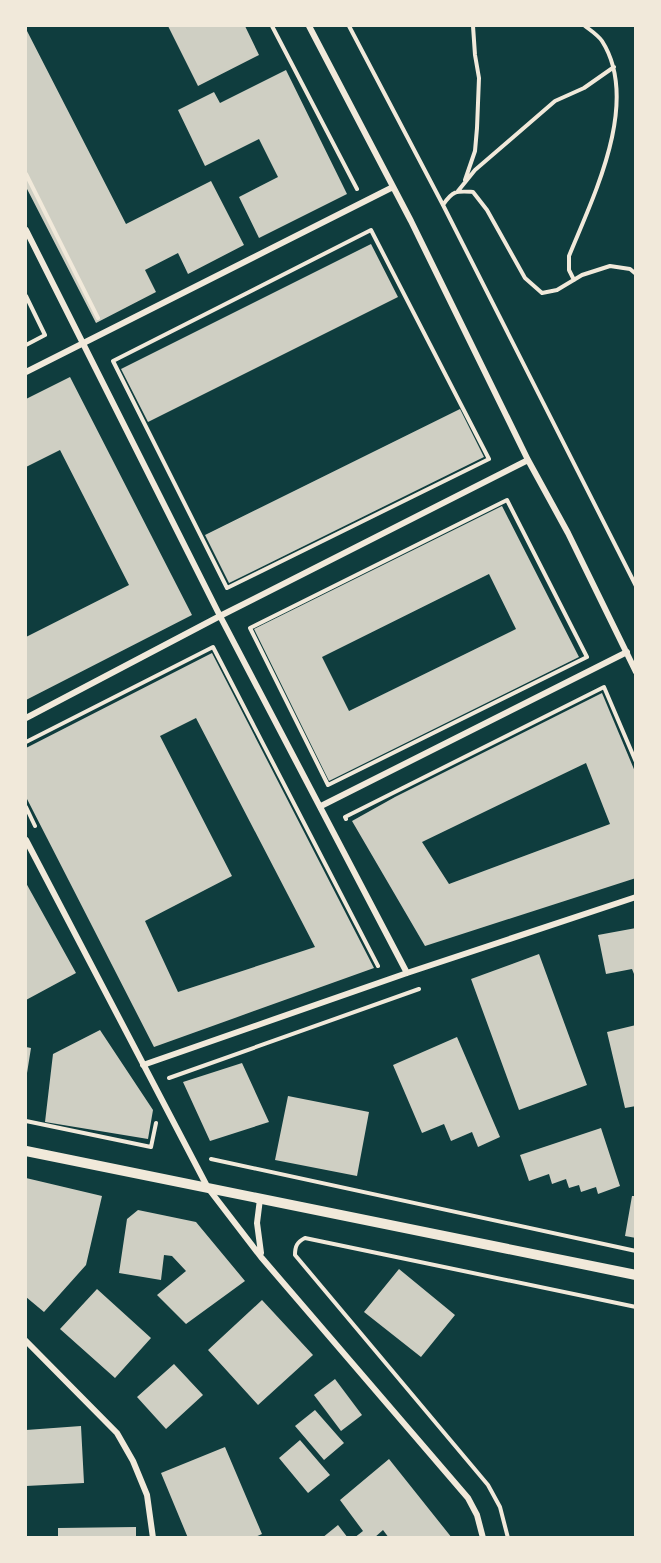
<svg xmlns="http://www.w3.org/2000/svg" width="661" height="1563" font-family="'DM Sans',sans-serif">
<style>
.building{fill:#cfcfc3;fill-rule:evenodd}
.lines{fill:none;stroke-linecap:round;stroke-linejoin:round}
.path{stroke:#f1e9da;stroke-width:4}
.minor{stroke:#f1e9da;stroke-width:6}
.tertiary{stroke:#f1e9da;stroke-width:10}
</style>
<rect width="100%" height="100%" fill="#0f3d3e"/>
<path class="building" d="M 168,26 L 245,26 L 259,55 L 198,86 Z
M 26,29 L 126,224 L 211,181 L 244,245 L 188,274 L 178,253 L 145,270 L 156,292 L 96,323 L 26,187 Z
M 286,70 L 347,194 L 259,238 L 239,197 L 278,177 L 259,139 L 205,166 L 178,110 L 214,92 L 220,103 Z
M 371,244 L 398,297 L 148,422 L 121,369 Z
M 70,377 L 192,615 L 26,700 L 26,637 L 129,585 L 60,450 L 26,467 L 26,399 Z
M 460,409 L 484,457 L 229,583 L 205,535 Z
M 502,506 L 579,657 L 329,781 L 254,629 ZM 489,574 L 516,629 L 349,711 L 322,657 Z
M 212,653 L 374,968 L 154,1047 L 26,797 L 26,748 ZM 196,718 L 315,947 L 178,992 L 145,921 L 232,876 L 160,736 Z
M 602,693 L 636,774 L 636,878 L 425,946 L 352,821 L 395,797 ZM 586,763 L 610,824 L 449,884 L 422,842 Z
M 26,883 L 76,973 L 26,1000 Z
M 636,928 L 636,979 L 632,969 L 606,974 L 598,935 Z
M 539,954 L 587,1085 L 519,1110 L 471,979 Z
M 636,1025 L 636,1106 L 625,1108 L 607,1032 Z
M 100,1030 L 153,1110 L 148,1139 L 45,1122 L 53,1054 Z
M 457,1037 L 500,1137 L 478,1147 L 472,1132 L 451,1141 L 444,1124 L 422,1133 L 393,1065 Z
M 26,1047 L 31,1048 L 27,1073 L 26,1073 Z
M 242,1063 L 269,1122 L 210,1141 L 183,1082 Z
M 288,1096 L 369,1112 L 357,1176 L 275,1160 Z
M 601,1128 L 620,1186 L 598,1194 L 596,1187 L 581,1192 L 579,1185 L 569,1188 L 566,1179 L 552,1184 L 549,1174 L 529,1181 L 520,1155 Z
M 26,1178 L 102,1196 L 86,1265 L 44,1312 L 26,1297 Z
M 632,1196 L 636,1196 L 636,1238 L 625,1236 Z
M 138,1210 L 196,1222 L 245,1281 L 186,1324 L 157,1295 L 186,1271 L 172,1256 L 164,1255 L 161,1280 L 119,1273 L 127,1219 Z
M 399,1269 L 455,1315 L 421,1357 L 364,1312 Z
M 97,1289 L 151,1338 L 115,1378 L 60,1329 Z
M 262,1300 L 313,1355 L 258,1405 L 208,1350 Z
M 174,1364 L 203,1395 L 166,1429 L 137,1397 Z
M 335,1379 L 362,1415 L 341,1431 L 314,1395 Z
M 315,1410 L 344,1443 L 324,1460 L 295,1426 Z
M 81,1426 L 84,1483 L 26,1486 L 26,1430 Z
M 300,1440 L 330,1475 L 308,1493 L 279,1458 Z
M 225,1447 L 262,1534 L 253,1538 L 188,1538 L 161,1473 Z
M 389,1459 L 452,1538 L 389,1538 L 383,1530 L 374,1538 L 354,1538 L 363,1531 L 340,1500 Z
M 338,1525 L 348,1538 L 322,1538 Z
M 136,1527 L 136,1538 L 58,1538 L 58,1528 Z"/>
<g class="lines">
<path class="path" d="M 272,26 L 357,189
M 349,26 L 443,205 L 636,586
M 26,174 L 98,318
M 465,180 L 475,151 L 477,128 L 479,78 L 475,55 L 473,26
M 458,191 L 475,170 L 555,101 L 584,88 L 614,67
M 443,205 C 453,190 457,191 473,192 L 487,210 L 525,278 L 542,293 L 557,290 L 582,275 L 610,266 L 630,269 L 636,274
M 371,230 L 489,459 L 227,588 L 113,361 Z
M 574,280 L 569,270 L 569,256 C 593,197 641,102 602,41 C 598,35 590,30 585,26
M 26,296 L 45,335 L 26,345
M 507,500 L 587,657 L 328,785 L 250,628 Z
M 26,742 L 213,647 L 378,966
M 26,807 L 35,826
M 346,819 L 345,817 L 604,687 L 636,762
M 169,1078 L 419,989
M 26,1121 L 151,1147 L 156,1123
M 211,1159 L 636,1251
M 508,1538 L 500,1507 L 488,1485 L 295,1255 C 295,1246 297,1242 305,1238 L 636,1307"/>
<path class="minor" d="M 309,26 L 411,221 L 528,460 L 568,533 L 636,672
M 26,230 L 220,616 L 407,973
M 26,372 L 393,187
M 26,718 L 220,616 L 528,460
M 321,806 L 627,652
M 26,840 L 208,1188 L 261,1257 L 468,1498 L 477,1515 L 483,1538
M 143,1065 L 407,973 L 636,897
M 260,1199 L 257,1223 L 261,1253
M 26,1341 L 117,1433 L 133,1461 L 147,1495 L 153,1538"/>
<path class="tertiary" d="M 26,1151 L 636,1275"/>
</g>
<rect width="661" height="1563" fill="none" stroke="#f1e9da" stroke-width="54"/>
</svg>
